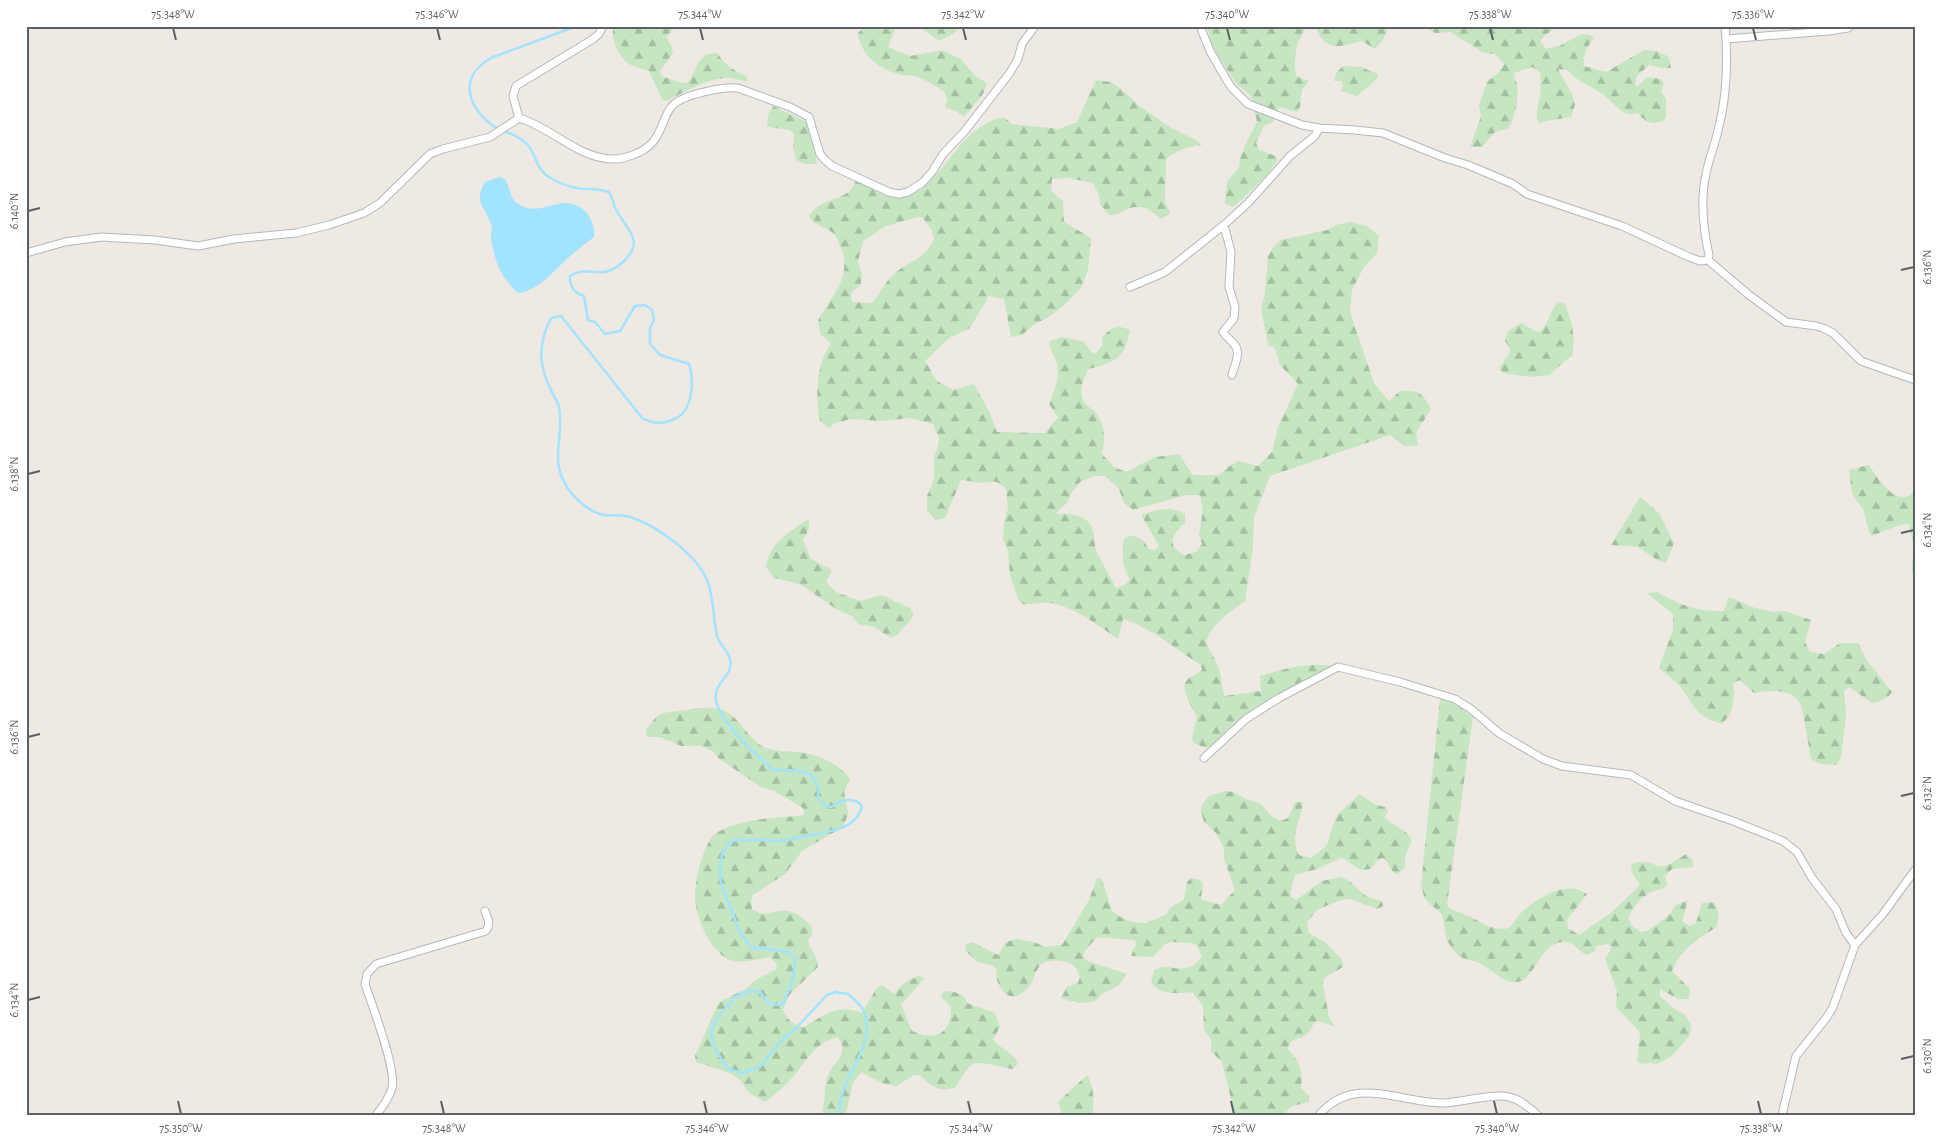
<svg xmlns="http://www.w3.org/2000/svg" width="1941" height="1141" font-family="'Alegreya Sans',sans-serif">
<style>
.forest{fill:url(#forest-firs);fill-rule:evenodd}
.water{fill:#a2e3ff}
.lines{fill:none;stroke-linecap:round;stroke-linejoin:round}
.stream{stroke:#a2e3ff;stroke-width:2.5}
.minor-casing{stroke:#b4b7bb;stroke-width:9}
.minor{stroke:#fff;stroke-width:7}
.ticks{fill:none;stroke:#5b6064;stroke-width:2}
.neatline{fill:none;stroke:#5b6064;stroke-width:2}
.ticks-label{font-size:12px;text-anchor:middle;fill:#5b6064}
</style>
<defs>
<pattern id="forest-firs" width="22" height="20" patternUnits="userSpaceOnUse" patternTransform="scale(1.25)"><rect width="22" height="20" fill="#c5e6c0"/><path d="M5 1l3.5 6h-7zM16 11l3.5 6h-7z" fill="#a3bea0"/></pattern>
</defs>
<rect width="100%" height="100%" fill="#eeeae3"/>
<path class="forest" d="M 618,26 L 676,26 L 666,37 L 671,45 L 673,53 L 660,71 L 661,76 C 671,79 678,83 687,83 C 698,72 696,52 717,53 C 725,64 734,72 747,76 L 747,81 C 741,81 737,79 731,78 C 711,76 684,93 666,101 L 662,99 L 649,71 C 632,66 626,66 617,49 C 614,42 612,38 613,30 Z
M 866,26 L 896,26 L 888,47 L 910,56 L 943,50 L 962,60 L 975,76 L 987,83 L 983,94 L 964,117 L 956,111 L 945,108 L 947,100 L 945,92 C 935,86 925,79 914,76 C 908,75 901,76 895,73 C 876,67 860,53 858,33 Z
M 901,26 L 961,26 L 953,34 L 939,41 L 923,29 Z
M 1207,26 L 1308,26 C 1296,39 1293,59 1296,76 L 1309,81 L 1302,90 L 1300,107 L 1297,112 L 1279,107 L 1273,122 L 1264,126 L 1256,143 L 1259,150 L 1276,156 L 1277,161 L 1268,174 L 1234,207 L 1225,204 L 1227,182 L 1239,167 L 1240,159 L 1247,141 L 1257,122 L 1251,96 L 1236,83 L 1222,62 L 1211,42 Z
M 1315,26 L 1389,26 L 1383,40 L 1375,49 L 1362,41 C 1349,44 1333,51 1323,40 C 1319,37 1318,30 1315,26 Z
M 1423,26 L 1559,26 L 1545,35 L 1540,41 L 1546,49 L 1559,46 L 1582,34 L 1590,35 L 1594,38 C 1586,48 1583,54 1584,66 L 1606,72 L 1644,50 L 1657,51 L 1669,57 L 1671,68 L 1661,68 L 1649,65 L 1637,76 L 1635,85 L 1638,86 L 1647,77 L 1662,79 L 1664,84 L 1661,92 L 1666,99 L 1666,118 C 1656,127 1645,123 1638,113 L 1628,114 L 1621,111 L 1604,95 L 1577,79 L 1567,70 L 1558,69 L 1572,94 L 1575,105 L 1571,117 L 1546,121 L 1539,124 C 1534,113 1538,107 1540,96 C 1541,88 1541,80 1540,72 L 1532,67 L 1514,73 C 1514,78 1516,80 1517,85 C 1519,99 1515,117 1508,129 L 1495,132 L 1482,147 L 1470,147 L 1481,116 L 1479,105 L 1487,82 L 1499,72 L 1504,64 L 1495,54 L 1484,53 L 1450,32 L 1435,33 Z
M 1343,66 L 1361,67 L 1378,74 L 1377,79 L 1357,96 L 1341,91 L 1343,85 L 1341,81 L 1334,81 L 1337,72 Z
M 1096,80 L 1111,82 L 1126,93 L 1137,104 L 1171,128 L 1196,140 L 1201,145 C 1186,147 1177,150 1166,159 L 1165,200 L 1170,214 L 1161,219 C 1151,210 1141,203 1128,209 C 1120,212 1118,216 1109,215 L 1100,204 L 1099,195 L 1093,183 L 1068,178 L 1052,179 L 1051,191 L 1063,201 L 1064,222 L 1091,238 L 1088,270 L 1081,288 L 1061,308 L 1047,318 L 1035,324 L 1022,335 L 1011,337 L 1004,299 L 989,296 L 970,328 L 949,338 L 925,361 L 937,381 L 953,390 L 974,384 L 990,413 L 997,432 L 1045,433 L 1058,417 L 1049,404 C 1054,390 1062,375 1056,360 C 1053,352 1049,350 1050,341 L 1061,337 L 1083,341 L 1093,354 L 1096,353 L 1103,345 L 1102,337 C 1112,327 1117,324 1130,330 C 1125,359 1114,363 1088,369 C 1085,378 1079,387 1082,396 C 1084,405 1089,406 1094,411 C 1104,421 1107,441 1101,453 L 1114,467 L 1126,472 L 1155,457 L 1179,454 L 1193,475 L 1219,475 L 1228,467 L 1238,461 L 1258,466 L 1272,452 L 1278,427 L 1298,384 L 1280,365 L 1275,348 L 1268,345 L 1261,309 L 1265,293 L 1268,256 L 1274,246 L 1281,240 L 1327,230 L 1336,225 L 1350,222 L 1367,226 L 1379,236 L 1377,253 L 1364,267 L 1352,290 L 1350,312 L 1374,383 L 1389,401 L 1400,391 C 1418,390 1423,393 1431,409 L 1416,433 L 1418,446 L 1404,446 L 1390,435 L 1270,476 L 1254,517 L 1253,548 L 1245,601 C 1229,613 1213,622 1206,642 L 1219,668 L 1224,696 L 1261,691 L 1260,676 C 1285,669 1306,662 1332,666 L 1256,707 L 1227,730 L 1216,744 L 1206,748 L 1194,743 L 1192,738 L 1197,717 C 1193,708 1178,688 1188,679 C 1192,676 1197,674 1202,670 L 1201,665 C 1176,650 1152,628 1123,619 L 1118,639 C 1097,625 1075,607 1050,603 C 1042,602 1031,605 1022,604 L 1018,599 L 1010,575 L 1008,551 L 1003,538 L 1004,521 L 1008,508 L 1006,489 C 994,477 992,484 979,483 C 973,482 967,480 961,480 L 945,518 L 935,520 L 927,510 L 927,496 L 934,479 L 934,457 L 938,446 L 939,439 L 933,424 L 910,418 L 880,421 L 851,419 L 835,423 L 829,428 L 820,421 C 815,398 816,363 831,344 L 820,333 L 818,321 C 831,295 851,281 842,250 C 839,244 838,238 833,233 C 824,225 814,227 809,215 C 811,213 814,209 817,207 C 829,198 853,198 855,180 C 871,185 883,200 901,198 C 939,194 957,125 1004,117 L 1012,124 L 1059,129 L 1077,122 ZM 918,217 L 922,217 L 931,229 L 934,240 C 922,262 909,260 893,275 C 884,283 880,294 872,303 L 852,302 L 851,293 L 861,284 L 862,274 L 858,261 L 863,241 L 886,226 ZM 1095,476 L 1105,476 L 1119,489 L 1124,503 L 1133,510 L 1186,495 L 1200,495 L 1203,510 L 1199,535 L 1202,544 L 1196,552 L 1184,555 C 1165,545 1173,534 1185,523 L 1185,514 C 1169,505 1157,510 1141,515 L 1159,546 L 1155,550 L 1149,549 L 1143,540 L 1132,535 L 1124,539 C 1122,553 1121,567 1130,579 L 1126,584 L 1116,588 C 1110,576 1102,563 1096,550 C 1094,544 1095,538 1093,531 C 1089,514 1069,513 1055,514 L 1067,503 L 1072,492 L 1081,481 Z
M 773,106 L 807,122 L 812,130 L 817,164 L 805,164 L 796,160 L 793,146 L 794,134 L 789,130 L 769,127 L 767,124 L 769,112 Z
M 1558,302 L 1565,304 C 1572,324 1576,333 1572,355 L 1549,375 L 1530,377 L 1503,373 L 1499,368 L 1509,354 L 1510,348 L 1505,341 L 1508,331 L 1521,323 C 1527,325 1532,331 1539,332 C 1549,324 1550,311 1558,302 Z
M 1869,465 C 1877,478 1900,513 1915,489 L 1915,581 L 1912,572 L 1913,543 L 1908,524 L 1897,526 L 1872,536 L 1869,532 L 1864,511 L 1852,493 L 1849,470 Z
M 1640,497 L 1659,513 L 1674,543 L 1666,563 L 1657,560 L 1638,547 L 1611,545 Z
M 809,519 L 809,529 L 803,540 L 811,559 L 832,570 L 826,582 L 836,592 L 860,601 L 881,595 L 910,608 L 914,614 C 911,623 902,626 898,635 L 891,638 L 874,627 L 858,624 L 852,616 L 836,609 L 800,584 L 774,578 L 766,567 C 770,542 789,532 809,519 Z
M 1657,592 C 1680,605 1696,612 1724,611 L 1729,597 L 1752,607 L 1773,612 L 1785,611 L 1811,620 L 1805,642 L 1810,652 L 1824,654 L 1840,643 L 1858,643 L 1866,659 L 1892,692 C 1887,699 1881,701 1872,703 L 1849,687 L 1844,691 L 1846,715 L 1842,750 L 1841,758 L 1836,765 L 1820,764 L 1811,759 L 1802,708 C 1795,688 1772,690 1754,693 L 1740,680 L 1733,683 C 1735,699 1734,713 1722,724 C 1694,715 1696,708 1681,687 C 1675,680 1666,674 1659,668 L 1673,629 L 1673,614 L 1647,593 Z
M 1440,699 L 1454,702 L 1473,717 L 1447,905 C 1454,913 1462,912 1471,917 C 1480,922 1491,929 1503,929 C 1513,929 1515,918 1522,912 C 1537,898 1567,879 1587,894 L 1567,920 L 1568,928 L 1579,935 L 1612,912 L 1640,885 C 1636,878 1629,872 1632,864 C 1648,857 1655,868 1664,866 C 1672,864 1680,858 1686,854 L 1693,860 L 1693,867 L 1672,869 L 1665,876 L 1667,885 C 1664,889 1662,889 1657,890 C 1642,895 1635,904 1628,918 L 1632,926 L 1641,932 L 1649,930 L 1669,915 L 1676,905 L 1688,900 L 1682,921 L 1689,926 L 1696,923 L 1702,903 L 1714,902 L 1719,913 L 1717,927 C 1698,938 1680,950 1672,971 L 1690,989 L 1689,999 L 1678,999 L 1660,989 L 1660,996 L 1673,1008 L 1684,1014 L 1691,1024 L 1690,1035 L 1672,1056 L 1657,1064 L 1650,1063 L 1642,1064 L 1637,1061 L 1640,1035 L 1639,1031 L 1616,1007 L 1617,991 L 1605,959 L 1612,947 L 1608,944 L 1596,946 L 1595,951 L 1588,955 C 1579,954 1576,943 1566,942 C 1540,940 1536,979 1518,982 C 1506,985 1491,969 1481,964 C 1474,960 1462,960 1457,954 C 1442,938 1447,933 1442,915 C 1440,910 1430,906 1426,900 C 1423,896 1423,890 1421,885 Z
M 700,708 C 706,708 717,707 723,710 C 741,718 749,741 766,748 C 777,752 786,751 797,752 C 814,753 842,764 850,780 L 844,791 L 848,815 L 843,827 L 802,851 L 785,874 L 753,895 L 751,902 L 752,909 C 769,920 774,908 788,911 C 797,913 807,921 812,927 L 812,934 L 808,941 C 811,951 818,957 818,967 L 790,994 L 783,1010 C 787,1019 793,1026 804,1027 C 825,1015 837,1003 862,1013 L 876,989 L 882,985 L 894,994 L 904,983 L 918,976 L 925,978 L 901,1005 L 912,1031 C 936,1042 951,1034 951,1007 L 941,997 L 943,991 C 955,992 963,992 967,1003 L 995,1013 L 1000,1027 L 993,1039 C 1000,1049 1014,1052 1018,1064 L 1013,1069 C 1005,1068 978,1060 973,1064 C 966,1068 960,1080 956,1087 C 940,1094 931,1086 920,1075 L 914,1075 L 896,1086 L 882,1083 L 861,1072 L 853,1083 L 846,1113 L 858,1115 L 822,1115 C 825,1103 824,1085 828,1075 C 833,1061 851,1054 838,1037 C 811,1043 805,1067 786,1084 C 780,1091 772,1096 765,1102 L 748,1092 L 741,1081 L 730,1073 L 696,1062 L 695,1056 L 719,1002 L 746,989 L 757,979 L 777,969 L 776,963 L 769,957 C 759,959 745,963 735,961 C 711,958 694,915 695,894 C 696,878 699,865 705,850 C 708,844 710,838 715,834 C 739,817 776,819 804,815 L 803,808 L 774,791 L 761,787 L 718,758 L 714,752 L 701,746 L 681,746 L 660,737 L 647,737 L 646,730 L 656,717 L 663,713 Z
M 1226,791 L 1233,792 L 1248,800 L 1260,803 L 1271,816 L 1281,821 L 1288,818 L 1295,802 L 1303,802 C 1301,821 1289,836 1299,855 L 1311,858 L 1325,847 L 1328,842 L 1331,830 L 1338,814 L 1360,794 L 1374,804 L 1385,807 L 1388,812 L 1385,817 C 1393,827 1405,827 1412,840 L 1405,856 L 1405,867 L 1397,875 C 1390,871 1390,863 1383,858 L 1377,860 L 1371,869 L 1360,870 L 1346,860 L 1341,858 L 1317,869 L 1295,875 L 1291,891 L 1291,897 L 1296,900 L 1322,881 L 1340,877 L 1348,880 L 1366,896 L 1383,902 L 1383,906 L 1377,909 L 1350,899 L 1344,899 L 1318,909 L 1307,922 L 1309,933 L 1325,942 L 1343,961 L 1343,967 L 1324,978 L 1323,984 L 1329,1017 L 1335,1027 L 1319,1021 L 1314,1023 C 1312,1027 1310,1031 1307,1034 C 1300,1041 1290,1036 1288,1049 C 1299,1061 1304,1071 1301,1088 L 1309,1096 L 1309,1102 L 1293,1106 L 1282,1115 L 1255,1115 L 1250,1113 L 1248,1115 L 1235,1115 L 1222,1062 L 1211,1051 L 1211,1039 L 1204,1030 L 1203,1006 L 1192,992 C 1179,994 1159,995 1151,982 L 1154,970 C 1173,960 1184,981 1202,956 L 1197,946 L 1192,943 L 1171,942 L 1165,944 L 1153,957 L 1131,956 L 1132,950 L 1136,946 L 1135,940 C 1122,940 1109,937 1096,938 L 1085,951 L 1083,956 L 1087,961 L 1127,974 L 1118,986 L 1102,994 L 1094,1002 L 1082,1003 L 1066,1000 L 1061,998 L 1067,987 L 1078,983 L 1080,977 C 1079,974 1077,969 1075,967 C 1068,959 1045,958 1039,967 C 1032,977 1034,987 1019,995 C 1006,1002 994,982 997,971 L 994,966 L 977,962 L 965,950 L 966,944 L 972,942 L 998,955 L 1006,942 L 1016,939 L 1034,942 L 1045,947 L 1062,945 L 1089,900 L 1097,878 L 1102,879 L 1112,911 L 1122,918 L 1133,922 L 1146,923 L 1167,914 C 1169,904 1179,905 1184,899 L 1187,882 L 1191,878 L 1200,880 L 1203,885 L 1201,898 L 1203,900 L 1221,905 L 1235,890 L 1224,859 L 1224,848 L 1216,833 L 1204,822 L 1201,811 L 1202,805 L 1209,796 Z
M 1087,1075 C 1094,1087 1094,1099 1093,1112 L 1095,1115 L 1062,1115 L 1058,1102 Z"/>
<path class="water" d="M 499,177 L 505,179 C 511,189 509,199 520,205 C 535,214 550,204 565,203 C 584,203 596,221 594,237 C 586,243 577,250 569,257 C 555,270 538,291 518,293 C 500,276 496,264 491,240 C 490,234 493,229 491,224 C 485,205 473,203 485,182 Z"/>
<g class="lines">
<path class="stream" d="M 498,129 C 467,110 456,76 493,57 L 577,26
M 504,131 C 512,134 521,138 527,144 C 537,155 535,170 552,179 C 561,184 575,189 586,189 C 595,189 600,189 609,192 C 613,199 614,207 618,213 C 629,232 644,241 624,261 C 619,266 611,271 604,272 C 590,273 582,268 570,276 C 569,286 575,294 584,296 L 588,320 L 595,322 L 605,334 L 620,331 L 635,306 L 645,305 L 652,310 L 654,320 L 650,328 L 650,344 L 660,355 L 689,364 C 694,378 693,401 683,413 C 678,419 665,423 658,423 C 653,423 648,420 643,419 L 561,316 L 551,318 C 538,344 538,364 551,390 C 553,396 558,401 559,407 C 564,429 553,454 561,475 C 567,492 585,511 604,515 C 612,516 621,514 630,517 C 656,525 696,554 707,580 C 714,597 713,618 717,636 C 719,644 728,651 730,659 C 734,674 718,680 716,693 C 711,715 758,757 773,770 C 796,770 820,767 818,798 L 825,806 L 831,807 C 840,799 855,797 862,806 C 857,829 831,831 812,835 C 803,836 794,839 785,840 C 767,842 749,838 731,841 L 722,854 L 720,867 L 721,883 L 741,935 L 752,947 L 789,952 L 795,957 C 795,977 791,986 783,1004 C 771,1007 766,1002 760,992 L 749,991 L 735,997 L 716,1020 L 711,1034 L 715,1049 L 727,1068 L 735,1071 L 743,1073 L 761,1066 L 778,1044 L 798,1026 L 827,995 L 836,992 L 848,994 C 854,999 863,1006 865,1014 C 876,1051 836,1079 840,1115"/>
<defs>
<path id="minor" d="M 1200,26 L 1210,51 L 1222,72 L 1231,87 L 1248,104 L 1302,125 L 1319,128 L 1355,130 L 1383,133 L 1445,158 L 1468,165 L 1513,184 L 1527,194 L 1622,226 L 1689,257 L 1700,261 L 1708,260 L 1749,295 L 1786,322 L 1816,326 L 1823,328 L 1833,333 L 1861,361 L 1915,380
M 1726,39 L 1829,31 L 1848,28 L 1850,26
M 519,118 C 549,126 577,157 610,159 C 623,160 643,153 652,143 C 662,133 663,116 672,106 C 683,94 723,87 738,88 L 790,107 L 809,117 L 820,154 L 825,160 L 832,166 L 889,192 L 899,194 L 908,192 L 922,183 L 932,172 L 943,154 L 964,132 L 1009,74 L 1018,59 L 1022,44 L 1035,26
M 1224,225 L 1231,252 L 1229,287 L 1235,307 L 1234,318 L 1223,332 C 1226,337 1230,339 1234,344 C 1242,352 1234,366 1232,375
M 26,253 L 65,242 L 101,237 L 155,240 L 198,246 L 234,239 L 296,233 L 329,225 L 364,213 L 380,203 L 430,154 L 443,149 L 490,137 L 519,118 L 513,96 L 516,86 L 593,39 L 599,34 L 603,26
M 1708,260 L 1709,255 C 1703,228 1700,201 1706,174 C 1709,158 1716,142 1719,126 C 1727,96 1728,56 1725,26
M 1130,287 L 1165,272 L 1224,225 L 1248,203 L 1290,156 L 1315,136 L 1319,128
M 1204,758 L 1246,719 L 1279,698 L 1338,667 L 1400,682 L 1455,699 L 1471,709 L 1499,733 L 1543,759 L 1562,766 L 1631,775 L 1675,801 L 1733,821 L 1783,841 L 1797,852 L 1812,878 L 1836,909 L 1846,933 L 1855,945
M 376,1115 C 382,1108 389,1098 392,1088 C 397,1070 372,1005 365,984 L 367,974 L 376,964 L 486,931 C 491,924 488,919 485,911
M 1319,1115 C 1355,1073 1401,1104 1445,1103 C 1461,1102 1496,1093 1509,1097 C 1520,1099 1529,1108 1538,1115
M 1782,1115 L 1796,1056 L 1827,1017 L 1833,1007 L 1855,945 L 1883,914 L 1915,870"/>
</defs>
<use href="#minor" class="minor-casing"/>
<use href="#minor" class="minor"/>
</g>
<path class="ticks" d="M 173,28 L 176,40M 437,28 L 440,40M 700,28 L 703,40M 963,28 L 966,40M 1227,28 L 1230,40M 1490,28 L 1493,40M 1753,28 L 1756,40M 28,211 L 40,208M 1901,270 L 1914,267M 28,474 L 40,471M 1901,533 L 1914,530M 28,737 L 40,734M 1901,796 L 1914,793M 28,1000 L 40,997M 1901,1059 L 1914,1056M 178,1101 L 181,1114M 441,1101 L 444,1114M 704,1101 L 707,1114M 968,1101 L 971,1114M 1231,1101 L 1234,1114M 1494,1101 L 1497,1114M 1758,1101 L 1761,1114"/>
<rect width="1941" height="1141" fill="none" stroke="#ffffff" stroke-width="55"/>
<rect x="28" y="28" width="1886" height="1086" class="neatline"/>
<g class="ticks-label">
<text x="173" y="18">75.348°W</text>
<text x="437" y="18">75.346°W</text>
<text x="700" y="18">75.344°W</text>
<text x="963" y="18">75.342°W</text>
<text x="1227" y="18">75.340°W</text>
<text x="1490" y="18">75.338°W</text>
<text x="1753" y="18">75.336°W</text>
<text transform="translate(14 211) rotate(-90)" y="4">6.140°N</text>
<text transform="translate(1927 267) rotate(-90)" y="4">6.136°N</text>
<text transform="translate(14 474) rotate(-90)" y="4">6.138°N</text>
<text transform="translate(1927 530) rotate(-90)" y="4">6.134°N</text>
<text transform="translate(14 737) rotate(-90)" y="4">6.136°N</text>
<text transform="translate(1927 793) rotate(-90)" y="4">6.132°N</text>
<text transform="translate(14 1000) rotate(-90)" y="4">6.134°N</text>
<text transform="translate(1927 1056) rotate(-90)" y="4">6.130°N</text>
<text x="181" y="1132">75.350°W</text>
<text x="444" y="1132">75.348°W</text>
<text x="707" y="1132">75.346°W</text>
<text x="971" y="1132">75.344°W</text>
<text x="1234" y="1132">75.342°W</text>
<text x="1497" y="1132">75.340°W</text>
<text x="1761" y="1132">75.338°W</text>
</g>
</svg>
